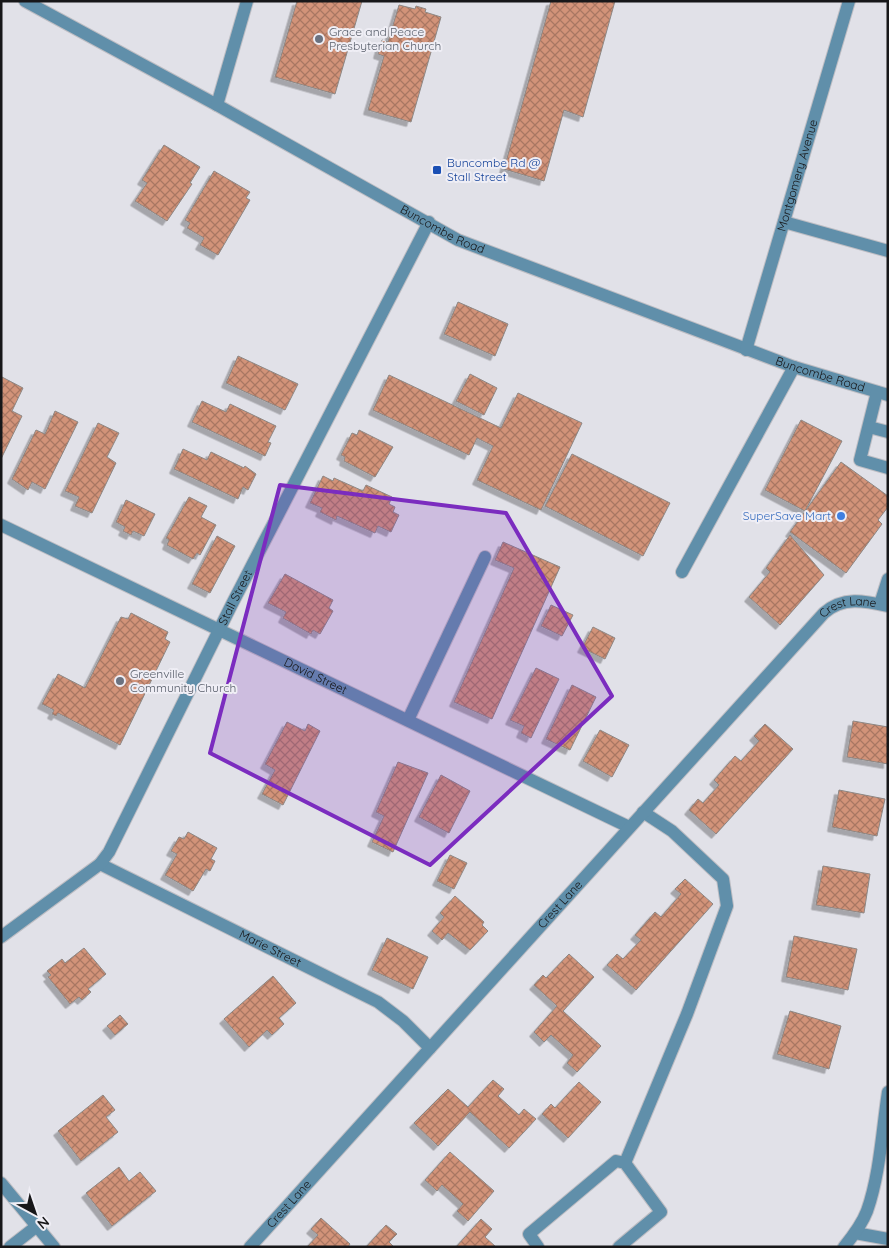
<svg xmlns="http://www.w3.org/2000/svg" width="889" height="1248" font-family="Quicksand,sans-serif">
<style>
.building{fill:url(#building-cross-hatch);stroke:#8d8784;filter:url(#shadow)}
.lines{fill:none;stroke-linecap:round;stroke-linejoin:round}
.minor-casing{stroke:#bdbdc3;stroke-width:14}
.minor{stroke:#608faa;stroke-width:12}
.marked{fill:#7b2cbf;fill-opacity:0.2;stroke:#7b2cbf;stroke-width:4;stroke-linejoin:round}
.worship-dot{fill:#6b7280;stroke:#efeef5;stroke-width:2}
.transit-dot{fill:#1a4fb4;stroke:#efeef5;stroke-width:2}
.shop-dot{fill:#3f7fe0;stroke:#efeef5;stroke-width:2}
.labels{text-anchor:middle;stroke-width:4;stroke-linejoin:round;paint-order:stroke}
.worship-label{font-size:12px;fill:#5b616d;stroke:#efeef5;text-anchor:start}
.transit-label{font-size:12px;fill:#164399;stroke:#efeef5;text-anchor:start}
.street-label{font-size:12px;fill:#171719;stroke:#efeef5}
.shop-label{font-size:12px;fill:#366cbe;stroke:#efeef5;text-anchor:end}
</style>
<defs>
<pattern id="building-cross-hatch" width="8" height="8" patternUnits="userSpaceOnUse" patternTransform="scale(1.25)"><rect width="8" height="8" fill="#d29379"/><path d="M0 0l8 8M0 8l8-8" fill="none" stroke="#a97762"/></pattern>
<filter id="shadow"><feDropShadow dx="-4.5" dy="4.5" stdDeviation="0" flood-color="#0004"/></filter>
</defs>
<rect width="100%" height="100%" fill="#e1e1e8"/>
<path class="building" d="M 297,1 L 362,1 L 335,94 L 275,77 Z
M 551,1 L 615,1 L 583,117 L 564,110 L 544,181 L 504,169 Z
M 399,5 L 415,9 L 416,6 L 426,9 L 425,12 L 441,17 L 411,122 L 368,110 L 384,56 L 378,54 L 382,40 L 388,42 Z
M 164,145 L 200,167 L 190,183 L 192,184 L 167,221 L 135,201 L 147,183 L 142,180 Z
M 214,171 L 250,192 L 246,198 L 250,200 L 218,255 L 200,245 L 204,238 L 187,228 L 190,223 L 185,220 Z
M 458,302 L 508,324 L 495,356 L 444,334 Z
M 238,356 L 298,384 L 285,410 L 226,383 Z
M 470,374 L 497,388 L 484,415 L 456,401 Z
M 389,375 L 501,428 L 518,393 L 582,423 L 541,510 L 477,480 L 493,446 L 477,438 L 469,455 L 373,410 Z
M 2,377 L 23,388 L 12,411 L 22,416 L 1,459 Z
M 202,401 L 226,412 L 230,404 L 276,426 L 268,442 L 271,443 L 265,456 L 192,422 Z
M 55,411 L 78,422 L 45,489 L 32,482 L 28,490 L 12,479 L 36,430 L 45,434 Z
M 801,420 L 842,441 L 805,511 L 765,490 Z
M 98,423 L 119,433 L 107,457 L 116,463 L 92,513 L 75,506 L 79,497 L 65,491 Z
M 359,430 L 393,447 L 375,477 L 344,461 L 345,457 L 341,455 L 352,433 L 357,435 Z
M 183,449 L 207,460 L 211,452 L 244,468 L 245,466 L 256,474 L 248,490 L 243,487 L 238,499 L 174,469 Z
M 572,454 L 670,503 L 643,556 L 545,506 Z
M 841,462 L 888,496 L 888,507 L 878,520 L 882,524 L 846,573 L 790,532 Z
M 323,476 L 333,481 L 334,478 L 363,491 L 366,485 L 392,497 L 389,504 L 395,507 L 393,512 L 399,515 L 391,532 L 378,526 L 375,533 L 337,516 L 336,520 L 320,512 L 322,508 L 310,503 Z
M 189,497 L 207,506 L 201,517 L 216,525 L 200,555 L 197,553 L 193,559 L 167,545 L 169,540 L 166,538 Z
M 126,500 L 155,514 L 144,536 L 133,531 L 131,535 L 123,531 L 125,527 L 116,522 Z
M 790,535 L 824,575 L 780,625 L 749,597 L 770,572 L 766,568 Z
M 217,536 L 235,546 L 210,593 L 192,584 Z
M 503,542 L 560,567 L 492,719 L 454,702 L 514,568 L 495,560 Z
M 285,574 L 333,600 L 329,608 L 333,611 L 320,634 L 313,630 L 311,634 L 283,618 L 286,612 L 268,603 Z
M 551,605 L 573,615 L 562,636 L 541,626 Z
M 131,613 L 168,632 L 165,639 L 170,642 L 120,745 L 58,713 L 56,716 L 52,714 L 54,710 L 42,704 L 58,674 L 85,688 L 121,617 L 128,619 Z
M 593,627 L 615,638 L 605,659 L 582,648 Z
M 536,668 L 559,679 L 531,738 L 521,733 L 524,726 L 510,720 Z
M 572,685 L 596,697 L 570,750 L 546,739 Z
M 853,721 L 888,727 L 888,764 L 847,757 Z
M 287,722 L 305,731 L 308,724 L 320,731 L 283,805 L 262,794 L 275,770 L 265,764 Z
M 765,724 L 793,749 L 716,834 L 689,810 L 698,799 L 703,803 L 719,785 L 714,780 L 735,756 L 741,761 L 759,741 L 754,736 Z
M 600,730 L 629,745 L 612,777 L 583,761 Z
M 398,762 L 428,773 L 393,852 L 372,842 L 384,816 L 376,812 Z
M 441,775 L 470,791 L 449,833 L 419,817 Z
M 839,790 L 885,799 L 877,836 L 832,827 Z
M 188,832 L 217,848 L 211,859 L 215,861 L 210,871 L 206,869 L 193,891 L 165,875 L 177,854 L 171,851 L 179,837 L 184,839 Z
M 450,855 L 467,863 L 454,889 L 437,881 Z
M 823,866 L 870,874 L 864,913 L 816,905 Z
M 685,879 L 713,904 L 636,990 L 607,965 L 617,954 L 623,959 L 641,940 L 635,935 L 655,912 L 661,917 L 681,894 L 675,889 Z
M 455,896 L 484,922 L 482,925 L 488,931 L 470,950 L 448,933 L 442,940 L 432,931 L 444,917 L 440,913 Z
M 794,936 L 857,949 L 848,990 L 786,977 Z
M 387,938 L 428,957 L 413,989 L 372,970 Z
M 84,948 L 106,974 L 88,989 L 91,992 L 82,1000 L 79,997 L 70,1004 L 48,977 L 51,975 L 47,971 L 62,959 L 65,963 Z
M 569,954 L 594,977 L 563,1011 L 601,1046 L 577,1072 L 567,1063 L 573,1055 L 551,1035 L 544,1042 L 534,1032 L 557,1006 L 534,985 L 543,975 L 546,978 Z
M 273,976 L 296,1003 L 279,1018 L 284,1024 L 272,1035 L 267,1030 L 249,1047 L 224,1019 Z
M 790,1011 L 841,1026 L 829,1069 L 777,1054 Z
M 120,1015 L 128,1024 L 115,1035 L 107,1026 Z
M 493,1080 L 504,1089 L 498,1096 L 519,1115 L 524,1109 L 536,1119 L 509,1148 L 470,1112 L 438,1146 L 414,1123 L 448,1089 L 468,1107 Z
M 579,1082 L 601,1102 L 568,1138 L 542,1114 L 551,1104 L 555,1108 Z
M 103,1095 L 115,1110 L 106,1117 L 118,1132 L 81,1161 L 58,1131 Z
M 450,1152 L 494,1191 L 468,1221 L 457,1211 L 463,1204 L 442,1185 L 437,1191 L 425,1180 Z
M 119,1167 L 129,1181 L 140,1172 L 156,1191 L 112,1226 L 86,1193 Z
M 321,1218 L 350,1244 L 348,1247 L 307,1247 L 318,1235 L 311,1229 Z
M 481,1219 L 492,1229 L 485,1237 L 496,1247 L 456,1247 Z
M 386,1225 L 397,1234 L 389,1242 L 394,1247 L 366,1247 Z"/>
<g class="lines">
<defs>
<g id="minor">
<path id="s1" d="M 25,1 L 217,105 L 458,240 L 794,367 L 888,395"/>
<path d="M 217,105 L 247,1"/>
<path d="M 784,222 L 888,251"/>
<path id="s2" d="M 746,350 L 849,1"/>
<path d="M 877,392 L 860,460 L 888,468"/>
<path d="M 869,427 L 888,432"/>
<path id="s3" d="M 1,525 L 629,827"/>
<path d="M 682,572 L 794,367"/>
<path d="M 880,604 L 888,579"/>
<path d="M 408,720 L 485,557"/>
<path id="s4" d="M 100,864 L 378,1002 L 403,1021 L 430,1048"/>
<path id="s5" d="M 1,937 L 100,864 L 109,852 L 231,606 L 429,222"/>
<path d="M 625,1163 L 687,1014 L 727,906 L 723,879 L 672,831 L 643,812"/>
<path d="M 1,1183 L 54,1247"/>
<path d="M 855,1233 L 888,1239"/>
<path d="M 10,1247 L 37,1226"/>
<path id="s6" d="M 250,1247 L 824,613 C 843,596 865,601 888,606"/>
<path d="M 538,1247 L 529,1234 L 616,1161 L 625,1163 L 661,1212 L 619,1247"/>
<path d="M 844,1247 C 853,1236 862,1224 867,1211 C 880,1174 882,1131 888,1092"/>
</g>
</defs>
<use href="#minor" class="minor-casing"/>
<use href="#minor" class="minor"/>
</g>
<path class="marked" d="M 280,485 L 506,513 L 612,696 L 430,865 L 210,753 Z"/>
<g class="worship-dot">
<circle cx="319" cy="39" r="5"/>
<circle cx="120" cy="681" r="5"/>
</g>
<rect class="transit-dot" x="432" y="165" width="10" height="10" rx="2.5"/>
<circle class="shop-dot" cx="841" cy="516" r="5"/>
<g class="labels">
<g class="worship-label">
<text x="329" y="36">Grace and Peace<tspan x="329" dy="14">Presbyterian Church</tspan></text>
<text x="130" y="678">Greenville<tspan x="130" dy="14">Community Church</tspan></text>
</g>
<g class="transit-label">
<text x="447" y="167">Buncombe Rd @<tspan x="447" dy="14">Stall Street</tspan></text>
</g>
<g class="street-label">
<text dy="4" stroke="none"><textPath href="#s2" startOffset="182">Montgomery Avenue</textPath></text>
<text dy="4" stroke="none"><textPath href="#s1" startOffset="476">Buncombe Road</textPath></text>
<text dy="4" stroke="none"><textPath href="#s1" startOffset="881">Buncombe Road</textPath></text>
<text dy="4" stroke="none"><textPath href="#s5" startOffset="422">Stall Street</textPath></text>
<text dy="4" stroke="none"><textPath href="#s6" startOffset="881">Crest Lane</textPath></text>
<text dy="4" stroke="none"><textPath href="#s3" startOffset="349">David Street</textPath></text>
<text dy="4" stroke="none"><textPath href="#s6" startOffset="462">Crest Lane</textPath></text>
<text dy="4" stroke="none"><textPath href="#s4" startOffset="190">Marie Street</textPath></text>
<text dy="4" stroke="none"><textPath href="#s6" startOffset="58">Crest Lane</textPath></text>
</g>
<g class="shop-label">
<text x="831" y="520">SuperSave Mart</text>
</g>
</g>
<rect width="889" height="1248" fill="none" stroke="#171719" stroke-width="5"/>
<g transform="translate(35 1213) rotate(140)" stroke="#efeef5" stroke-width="4" paint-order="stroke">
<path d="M0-4L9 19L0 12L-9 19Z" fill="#171719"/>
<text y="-8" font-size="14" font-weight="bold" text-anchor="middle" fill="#171719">N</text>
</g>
</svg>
